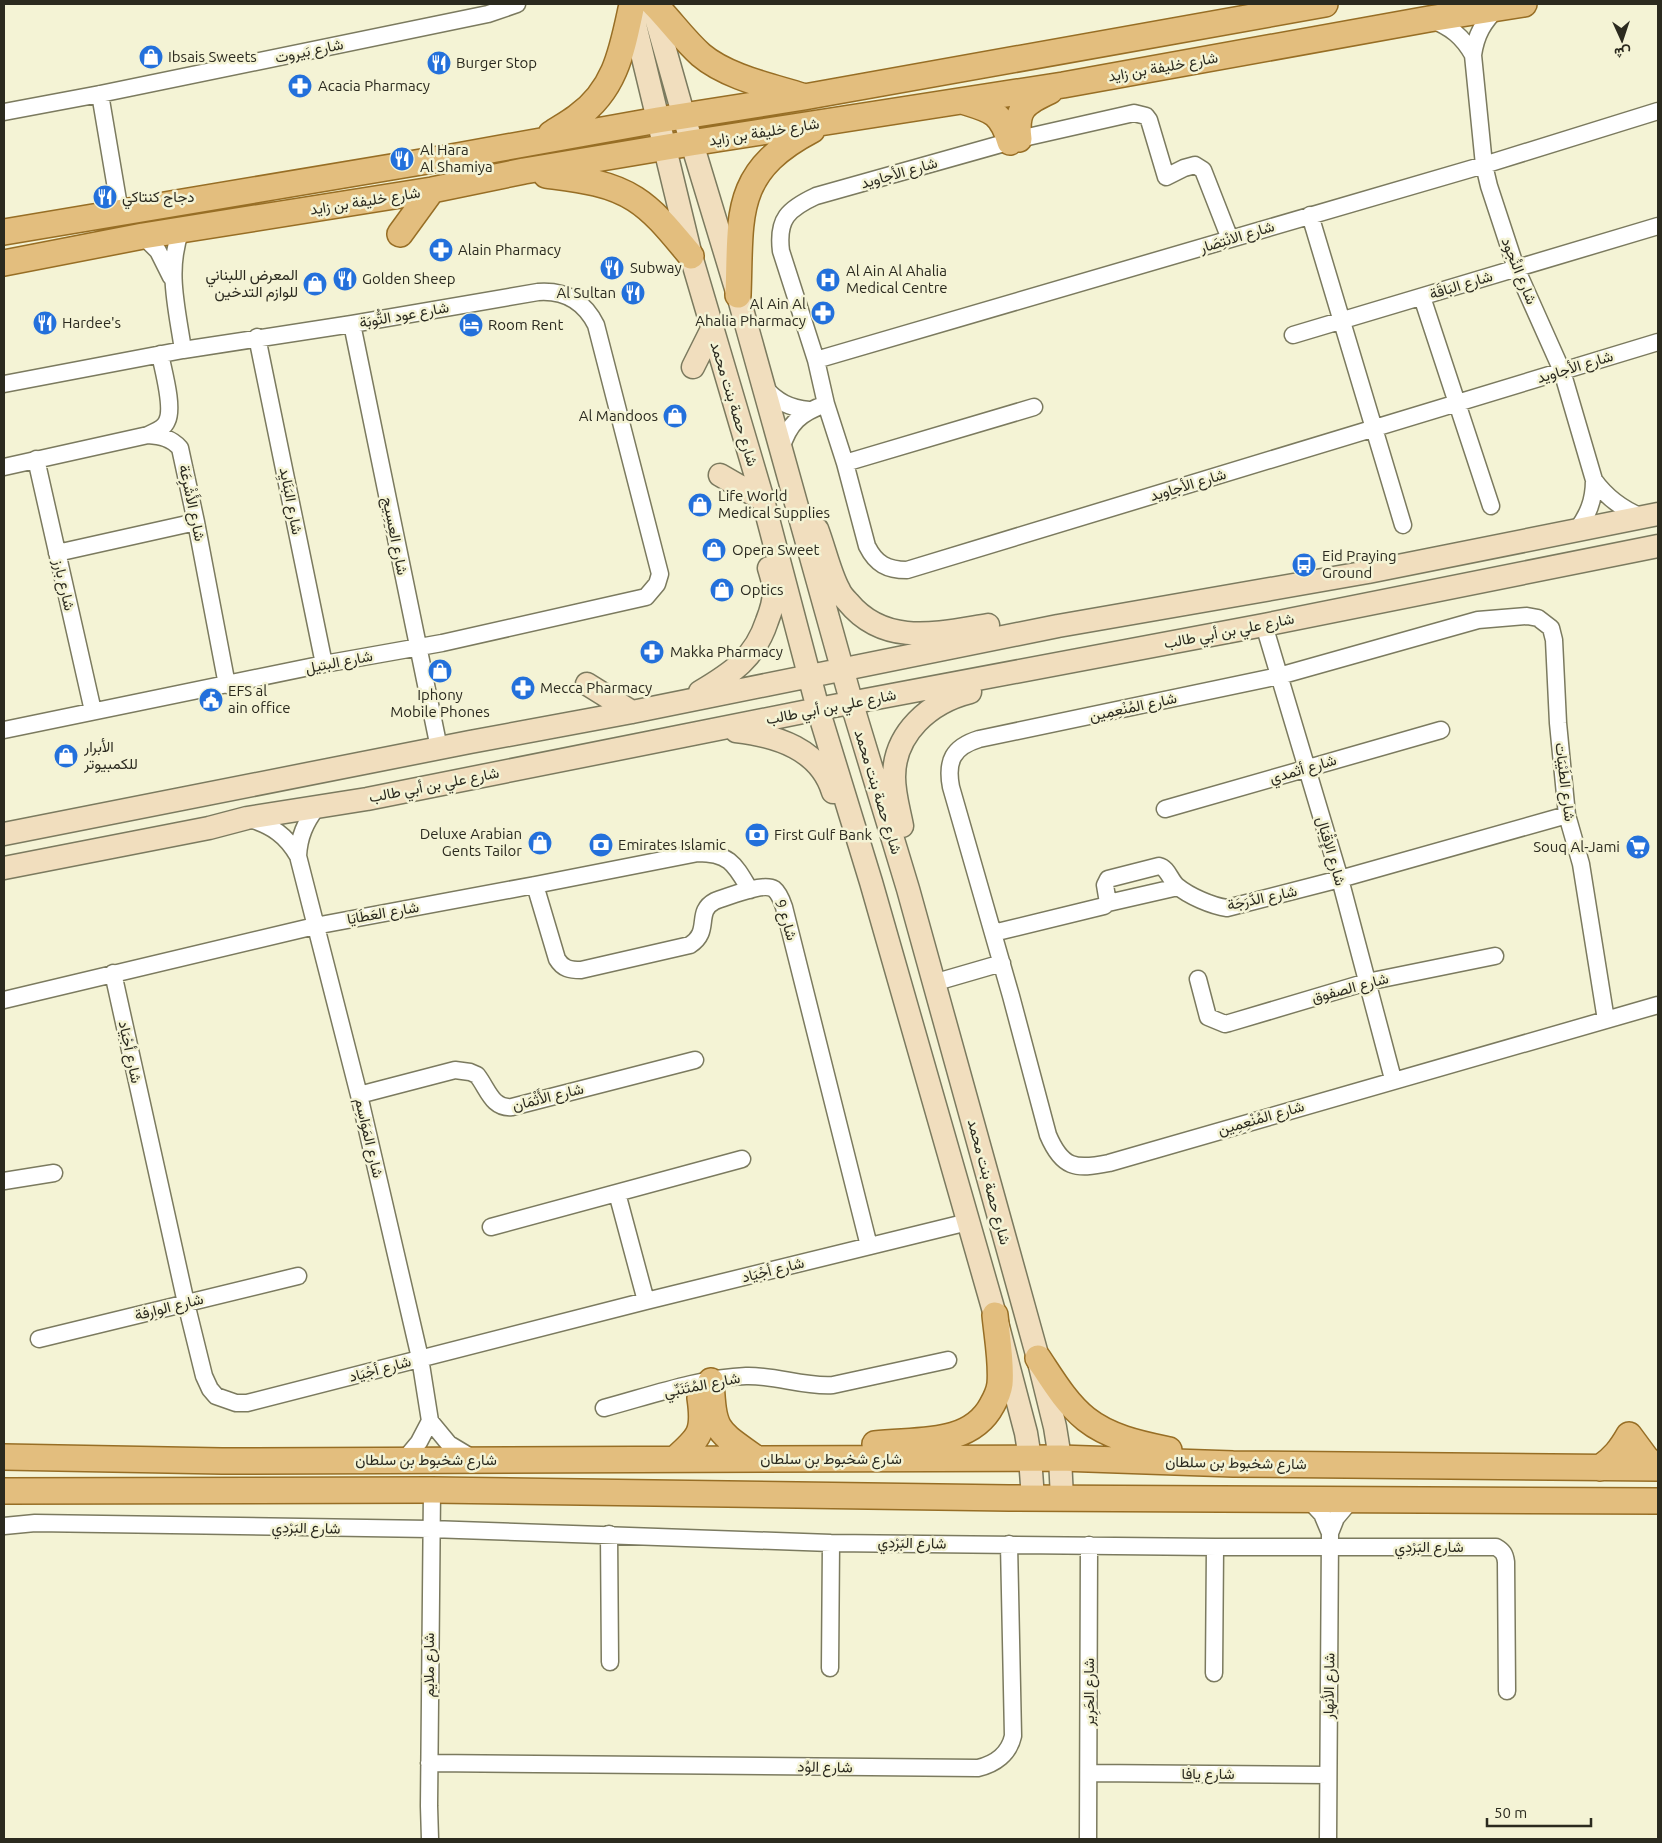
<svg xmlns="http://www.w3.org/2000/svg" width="1662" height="1843" font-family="Ubuntu,Vazirmatn,sans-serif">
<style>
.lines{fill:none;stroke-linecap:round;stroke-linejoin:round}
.minor-casing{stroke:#7b7a5f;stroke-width:19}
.secondary-casing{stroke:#7b7a5f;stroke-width:25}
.primary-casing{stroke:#976e25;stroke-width:28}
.minor{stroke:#fff;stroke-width:16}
.secondary{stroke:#f1debe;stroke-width:22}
.primary{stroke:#e3be7e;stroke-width:25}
.labels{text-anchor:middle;stroke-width:5;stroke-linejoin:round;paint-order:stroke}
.street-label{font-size:15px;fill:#2b2a1f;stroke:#f4f3d5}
.poi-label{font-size:15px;fill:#2b2a1f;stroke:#f4f3d5;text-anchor:start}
</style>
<rect width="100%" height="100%" fill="#f4f3d5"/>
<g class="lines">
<defs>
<path id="minor" d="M 1498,8 C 1483,22 1476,35 1473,55 L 1484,165 L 1489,186 L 1516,268 L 1562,371 L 1594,480 C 1594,501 1588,515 1576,531
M 1430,19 C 1451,27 1463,37 1473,55
M 100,94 L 120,212
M 4,112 L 100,94 L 488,14 L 517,4
M 1310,215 L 1403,525
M 181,230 C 166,270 177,308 183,350
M 143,236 L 158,251 L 171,277
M 1230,239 L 1203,170 L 1195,165 L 1184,168 L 1166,177 L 1149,120 L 1146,116 L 1134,113 L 1019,139 L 816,196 C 788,209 777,219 781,251 L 816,360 L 826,404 L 845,463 L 867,546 C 876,564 887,570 907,570 L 1658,342
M 1422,297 L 1491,506
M 352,324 L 439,748
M 1293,335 L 1658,226
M 257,337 L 324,664
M 816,360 L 1484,165 L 1658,111
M 4,384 L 183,350 L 352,324 L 538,292 C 565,290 584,301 596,325 L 660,574 L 657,584 L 646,597 L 442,643 L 324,664 L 4,730
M 764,387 C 777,402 790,408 809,410
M 148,435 C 161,436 171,438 180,448 L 196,522 L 227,685
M 781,449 C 789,423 800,413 826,404
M 36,459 L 93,711
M 845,463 L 1034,407
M 4,467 L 148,435 C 155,431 164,429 167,421 C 174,407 163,370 160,354
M 1594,480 C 1607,498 1622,509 1642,517
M 57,553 L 196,522
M 1264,625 L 1340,879 L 1393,1079
M 1165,809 L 1441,730
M 250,819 C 272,826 286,835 298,856 L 359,1095 L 420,1358 L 430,1421 L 449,1444 L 474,1459
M 298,856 C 299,837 305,823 317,807
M 535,885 L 557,959 C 563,969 570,970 581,970 L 690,945 C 712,931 694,912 715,901 C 727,897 763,882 774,889 C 779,893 782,901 784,907 L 869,1246
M 1108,903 L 1178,887
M 993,933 L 1104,906 L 1108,903 L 1105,885 L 1108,879 L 1159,866 C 1168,868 1170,880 1177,886 C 1189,896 1212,906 1227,908 L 1340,879 L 1567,815
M 113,973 L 186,1303 L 204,1376 L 210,1389 L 216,1396 L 236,1403 L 247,1403 L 646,1301 L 968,1222
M 1198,979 L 1208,1017 L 1225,1024 L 1229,1023 L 1367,982 L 1495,956
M 933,983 L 1002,963
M 4,1000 L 315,926 L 535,885 L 698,853 C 730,853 735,865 750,890
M 1606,1020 L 1581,864 L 1567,815 L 1558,723 L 1554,640 L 1551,628 L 1538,618 L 1527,616 L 1478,620 L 1279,676 L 979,739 C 953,747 946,761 951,787 L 1011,996 L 1048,1135 C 1062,1168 1075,1170 1109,1163 C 1292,1109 1475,1057 1658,1005
M 359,1095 L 455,1070 L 470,1072 L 477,1075 C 488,1089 492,1109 512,1107 L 695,1060
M 4,1181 L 54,1173
M 617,1193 L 646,1301
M 491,1227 L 742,1159
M 39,1339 L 298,1276
M 604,1408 C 649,1396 699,1378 746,1376 C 776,1375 803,1387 833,1385 L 948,1360
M 404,1460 L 419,1442 L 430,1421
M 1308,1499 L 1322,1514 L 1330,1533 L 1328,1839
M 4,1526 L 35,1523 L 430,1529 L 831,1543 L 1215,1547 L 1496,1547 C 1503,1551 1505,1554 1506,1562 L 1507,1691
M 1330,1533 L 1336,1518 L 1352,1499
M 609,1534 L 610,1662
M 830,1668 L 831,1543
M 1214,1673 L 1215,1547
M 429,1763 L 978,1768 C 995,1764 1009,1754 1013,1736 L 1009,1544
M 1089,1773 L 1328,1775
M 430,1839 L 429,1806 L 432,1490
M 1088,1839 L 1089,1545"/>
<path id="secondary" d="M 652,4 L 684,117 L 738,295 L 852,704 L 908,889 L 1038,1358 L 1055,1427 L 1060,1458 L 1062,1498
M 631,8 L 691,256 L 763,500 L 818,709 L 871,882 L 995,1315 L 1026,1433 L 1030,1458 L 1033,1498
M 693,367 L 712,329
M 720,475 L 763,500
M 817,529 C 824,547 830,574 839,590 C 841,595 845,599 848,602 C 885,647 938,633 988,625
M 587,684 L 632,712
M 700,692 C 732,673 755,658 767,621 C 771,611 774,601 774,591 C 774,583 771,575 769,568
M 736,731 C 777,736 820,749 833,792
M 902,826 C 899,810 894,794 894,777 C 894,733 930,702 970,692
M 4,834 L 470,742 L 632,712 L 1058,626 L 1368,572 L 1658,514
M 4,868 L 209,828 L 247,818 L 367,799 L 818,709 L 1264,625 L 1658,546"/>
<path id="primary" d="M 654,4 C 670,20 684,40 701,55 C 727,77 770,86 802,96
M 962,101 C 991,110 1001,111 1010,142
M 551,134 C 560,128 569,123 577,117 C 615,90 622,51 631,9
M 1019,139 C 1015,109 1024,103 1050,91
M 546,175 C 576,179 609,182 635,199 C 657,213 674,236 691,256
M 4,232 L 457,156 L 658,120 L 804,97 L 1325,4
M 400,234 L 432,190
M 4,263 L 143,236 L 432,190 L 524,171 L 691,143 L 1063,85 L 1429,19 L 1524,4
M 738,295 C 741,215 732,172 812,130
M 1038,1358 C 1052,1379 1066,1403 1086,1419 C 1110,1438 1141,1444 1169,1450
M 711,1381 C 714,1432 715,1429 757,1459
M 875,1444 C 915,1439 970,1447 992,1405 C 996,1398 999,1392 1000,1384 C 1002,1363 997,1336 995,1315
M 4,1457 L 222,1461 L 1060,1458 L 1233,1464 L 1658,1468
M 675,1459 C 700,1437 705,1432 700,1398
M 1600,1468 C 1614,1458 1621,1449 1629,1435 L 1646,1458 L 1657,1468
M 4,1491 L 432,1490 L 1009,1498 L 1658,1501"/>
</defs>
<use href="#minor" class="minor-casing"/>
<use href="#secondary" class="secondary-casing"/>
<use href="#primary" class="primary-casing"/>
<use href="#minor" class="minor"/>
<use href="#secondary" class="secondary"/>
<use href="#primary" class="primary"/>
</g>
<defs>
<symbol id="shop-disc" viewBox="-11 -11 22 22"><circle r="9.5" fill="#2370db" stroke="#f4f3d5"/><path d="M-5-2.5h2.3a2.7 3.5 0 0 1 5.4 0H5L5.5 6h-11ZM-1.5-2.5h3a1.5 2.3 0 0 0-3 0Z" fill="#fff"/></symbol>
<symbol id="restaurant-disc" viewBox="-11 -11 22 22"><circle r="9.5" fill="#2370db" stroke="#f4f3d5"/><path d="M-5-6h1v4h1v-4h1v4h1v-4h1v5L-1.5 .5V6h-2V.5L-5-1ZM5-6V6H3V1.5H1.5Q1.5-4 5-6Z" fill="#fff"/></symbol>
<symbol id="pharmacy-disc" viewBox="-11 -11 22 22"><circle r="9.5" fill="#2370db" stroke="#f4f3d5"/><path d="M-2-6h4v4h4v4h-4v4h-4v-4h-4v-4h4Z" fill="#fff"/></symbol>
<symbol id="hospital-disc" viewBox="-11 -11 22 22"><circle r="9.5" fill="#2370db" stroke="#f4f3d5"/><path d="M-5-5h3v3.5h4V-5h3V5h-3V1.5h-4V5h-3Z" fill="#fff"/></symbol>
<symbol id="hotel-disc" viewBox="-11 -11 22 22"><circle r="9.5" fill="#2370db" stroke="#f4f3d5"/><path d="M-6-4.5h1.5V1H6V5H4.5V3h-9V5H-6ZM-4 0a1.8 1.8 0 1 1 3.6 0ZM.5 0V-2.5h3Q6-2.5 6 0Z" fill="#fff"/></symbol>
<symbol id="bus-disc" viewBox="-11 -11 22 22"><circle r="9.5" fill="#2370db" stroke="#f4f3d5"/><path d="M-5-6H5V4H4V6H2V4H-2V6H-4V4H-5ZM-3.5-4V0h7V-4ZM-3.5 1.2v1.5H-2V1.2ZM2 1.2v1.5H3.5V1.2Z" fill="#fff"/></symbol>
<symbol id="civic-disc" viewBox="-11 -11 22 22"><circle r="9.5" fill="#2370db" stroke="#f4f3d5"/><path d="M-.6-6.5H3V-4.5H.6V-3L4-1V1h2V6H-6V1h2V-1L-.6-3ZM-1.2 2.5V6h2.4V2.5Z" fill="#fff"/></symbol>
<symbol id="bank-disc" viewBox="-11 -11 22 22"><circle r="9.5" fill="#2370db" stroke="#f4f3d5"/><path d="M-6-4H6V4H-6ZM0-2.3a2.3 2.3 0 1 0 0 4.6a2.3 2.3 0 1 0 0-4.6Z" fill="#fff"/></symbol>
<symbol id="supermarket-disc" viewBox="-11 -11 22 22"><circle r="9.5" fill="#2370db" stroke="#f4f3d5"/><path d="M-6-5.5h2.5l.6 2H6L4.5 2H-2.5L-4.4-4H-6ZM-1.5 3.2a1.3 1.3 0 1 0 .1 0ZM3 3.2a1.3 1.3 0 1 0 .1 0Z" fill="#fff"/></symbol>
</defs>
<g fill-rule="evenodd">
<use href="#shop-disc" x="137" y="43" width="28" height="28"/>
<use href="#restaurant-disc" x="425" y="49" width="28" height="28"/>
<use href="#pharmacy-disc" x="286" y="72" width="28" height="28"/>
<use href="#restaurant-disc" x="388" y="145" width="28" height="28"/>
<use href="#restaurant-disc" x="91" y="183" width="28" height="28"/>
<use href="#pharmacy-disc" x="427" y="236" width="28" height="28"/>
<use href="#restaurant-disc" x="598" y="254" width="28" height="28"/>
<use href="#restaurant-disc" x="331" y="265" width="28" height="28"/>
<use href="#hospital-disc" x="814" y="266" width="28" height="28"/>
<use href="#shop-disc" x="301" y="270" width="28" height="28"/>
<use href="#restaurant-disc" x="619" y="279" width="28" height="28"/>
<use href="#pharmacy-disc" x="809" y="299" width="28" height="28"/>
<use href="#restaurant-disc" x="31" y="309" width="28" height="28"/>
<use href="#hotel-disc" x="457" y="311" width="28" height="28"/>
<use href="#shop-disc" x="661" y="402" width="28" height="28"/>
<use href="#shop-disc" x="686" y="491" width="28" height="28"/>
<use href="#shop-disc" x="700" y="536" width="28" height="28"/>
<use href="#bus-disc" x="1290" y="551" width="28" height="28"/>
<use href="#shop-disc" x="708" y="576" width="28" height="28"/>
<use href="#pharmacy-disc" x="638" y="638" width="28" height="28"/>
<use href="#shop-disc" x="426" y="657" width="28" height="28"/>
<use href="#pharmacy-disc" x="509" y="674" width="28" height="28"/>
<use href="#civic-disc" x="197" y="686" width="28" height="28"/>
<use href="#shop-disc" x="52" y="742" width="28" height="28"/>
<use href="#bank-disc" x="743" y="821" width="28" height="28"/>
<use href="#shop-disc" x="526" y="829" width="28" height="28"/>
<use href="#bank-disc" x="587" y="831" width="28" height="28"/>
<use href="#supermarket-disc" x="1624" y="833" width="28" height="28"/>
</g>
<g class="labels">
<g class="street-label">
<text transform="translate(309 51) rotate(-12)" y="5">شارع بَيروت</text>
<text transform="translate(1163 67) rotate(-10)" y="5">شارع خليفة بن زايد</text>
<text transform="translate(764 132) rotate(-9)" y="5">شارع خليفة بن زايد</text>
<text transform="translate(899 173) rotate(-16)" y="5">شارع الأجاويد</text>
<text transform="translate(365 201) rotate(-9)" y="5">شارع خليفة بن زايد</text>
<text transform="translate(1237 237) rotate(-17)" y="5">شارع الانْتِصَار</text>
<text transform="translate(1519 271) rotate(68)" y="5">شارع النُجود</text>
<text transform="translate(1461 285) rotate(-17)" y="5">شارع البَاقَة</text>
<text transform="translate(404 315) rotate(-10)" y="5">شارع عود التُّوبَة</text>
<text transform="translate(1575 367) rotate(-17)" y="5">شارع الأجاويد</text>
<text transform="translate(734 404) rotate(73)" y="5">شارع حصة بنت محمد</text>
<text transform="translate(1188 485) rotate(-17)" y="5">شارع الأجاويد</text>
<text transform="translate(291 501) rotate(79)" y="5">شارع البَنَايِد</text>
<text transform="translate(192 503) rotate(78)" y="5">شارع الأَشْرِعَة</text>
<text transform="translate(395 536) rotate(79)" y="5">شارع العِسِيج</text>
<text transform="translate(64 585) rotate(77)" y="5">شارع بارز</text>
<text transform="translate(1229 631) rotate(-11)" y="5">شارع علي بن أبي طالب</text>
<text transform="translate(339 662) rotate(-11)" y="5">شارع البتيل</text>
<text transform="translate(831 707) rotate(-11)" y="5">شارع علي بن أبي طالب</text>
<text transform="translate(1133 707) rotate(-12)" y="5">شارع المُنْعِمِين</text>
<text transform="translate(1303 769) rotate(-16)" y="5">شارع أثمدي</text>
<text transform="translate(1565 782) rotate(83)" y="5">شارع الطَيْبَات</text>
<text transform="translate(434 785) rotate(-11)" y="5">شارع علي بن أبي طالب</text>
<text transform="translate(878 792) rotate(73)" y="5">شارع حصة بنت محمد</text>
<text transform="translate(1331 851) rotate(74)" y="5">شارع الإِقْبَال</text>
<text transform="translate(1262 898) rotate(-12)" y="5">شارع الدَّرَجَة</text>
<text transform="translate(383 913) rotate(-10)" y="5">شارع العَطَايَا</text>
<text transform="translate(786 920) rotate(72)" y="5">شارع 9</text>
<text transform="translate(1350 988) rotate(-15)" y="5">شارع الصفوق</text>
<text transform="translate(130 1052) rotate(78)" y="5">شارع أجْيَاد</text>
<text transform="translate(548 1097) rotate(-14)" y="5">شارع الأَثْمَان</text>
<text transform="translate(1261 1118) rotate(-16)" y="5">شارع المُنْعِمِين</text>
<text transform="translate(369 1138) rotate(77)" y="5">شارع المَوَاسِم</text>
<text transform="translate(989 1182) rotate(75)" y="5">شارع حصة بنت محمد</text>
<text transform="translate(773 1270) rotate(-14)" y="5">شارع أجْيَاد</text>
<text transform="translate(169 1307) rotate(-14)" y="5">شارع الوارفة</text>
<text transform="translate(380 1369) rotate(-15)" y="5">شارع أجْيَاد</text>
<text transform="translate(702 1385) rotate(-11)" y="5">شارع المُتَنَبِّي</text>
<text x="831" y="1464">شارع شخبوط بن سلطان</text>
<text x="426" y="1465">شارع شخبوط بن سلطان</text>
<text transform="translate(1236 1463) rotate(1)" y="5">شارع شخبوط بن سلطان</text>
<text transform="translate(306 1528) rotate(1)" y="5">شارع البَرْدِي</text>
<text transform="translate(912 1543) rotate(1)" y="5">شارع البَرْدِي</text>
<text x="1429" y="1552">شارع البَرْدِي</text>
<text transform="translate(429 1665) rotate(-90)" y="5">شارع ملايم</text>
<text transform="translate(1329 1686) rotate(-89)" y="5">شارع الأنهار</text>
<text transform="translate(1089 1692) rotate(-90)" y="5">شارع الحَرِير</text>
<text transform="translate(825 1767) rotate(1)" y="5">شارع الوُد</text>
<text x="1208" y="1779">شارع يافا</text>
</g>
<g class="poi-label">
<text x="168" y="62">Ibsais Sweets</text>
<text x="456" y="68">Burger Stop</text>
<text x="318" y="91">Acacia Pharmacy</text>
<text x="420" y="155">Al Hara<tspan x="420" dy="17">Al Shamiya</tspan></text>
<text x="122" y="202">دجاج كنتاكي</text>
<text x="458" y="255">Alain Pharmacy</text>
<text x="630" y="273">Subway</text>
<text x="846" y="276">Al Ain Al Ahalia<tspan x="846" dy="17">Medical Centre</tspan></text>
<text x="298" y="280" text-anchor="end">المعرض اللبناني<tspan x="298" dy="17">للوازم التدخين</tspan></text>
<text x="362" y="284">Golden Sheep</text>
<text x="616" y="298" text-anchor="end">Al Sultan</text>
<text x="806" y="309" text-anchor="end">Al Ain Al<tspan x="806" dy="17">Ahalia Pharmacy</tspan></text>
<text x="62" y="328">Hardee's</text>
<text x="488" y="330">Room Rent</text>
<text x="658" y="421" text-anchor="end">Al Mandoos</text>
<text x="718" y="501">Life World<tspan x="718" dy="17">Medical Supplies</tspan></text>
<text x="732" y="555">Opera Sweet</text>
<text x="1322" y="561">Eid Praying<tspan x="1322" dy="17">Ground</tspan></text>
<text x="740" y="595">Optics</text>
<text x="670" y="657">Makka Pharmacy</text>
<text x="540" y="693">Mecca Pharmacy</text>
<text x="228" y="696">EFS al<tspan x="228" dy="17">ain office</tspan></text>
<text x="440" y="700" text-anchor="middle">Iphony<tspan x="440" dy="17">Mobile Phones</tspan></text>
<text x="84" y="752">الأبرار<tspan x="84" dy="17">للكمبيوتر</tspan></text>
<text x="522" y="839" text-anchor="end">Deluxe Arabian<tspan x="522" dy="17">Gents Tailor</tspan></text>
<text x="774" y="840">First Gulf Bank</text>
<text x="618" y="850">Emirates Islamic</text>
<text x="1620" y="852" text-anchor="end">Souq Al-Jami</text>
</g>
</g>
<rect width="1662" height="1843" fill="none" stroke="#2b2a1f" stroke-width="10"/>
<g transform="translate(1622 40) rotate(177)" stroke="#f4f3d5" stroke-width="4" paint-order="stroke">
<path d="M0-4L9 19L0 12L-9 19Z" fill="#2b2a1f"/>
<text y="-8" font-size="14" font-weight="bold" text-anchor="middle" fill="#2b2a1f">ش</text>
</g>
<path d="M1487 1818v8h104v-8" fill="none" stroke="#2b2a1f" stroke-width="2.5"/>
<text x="1494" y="1818" font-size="15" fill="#2b2a1f" stroke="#f4f3d5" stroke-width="4" paint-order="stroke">50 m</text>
</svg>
